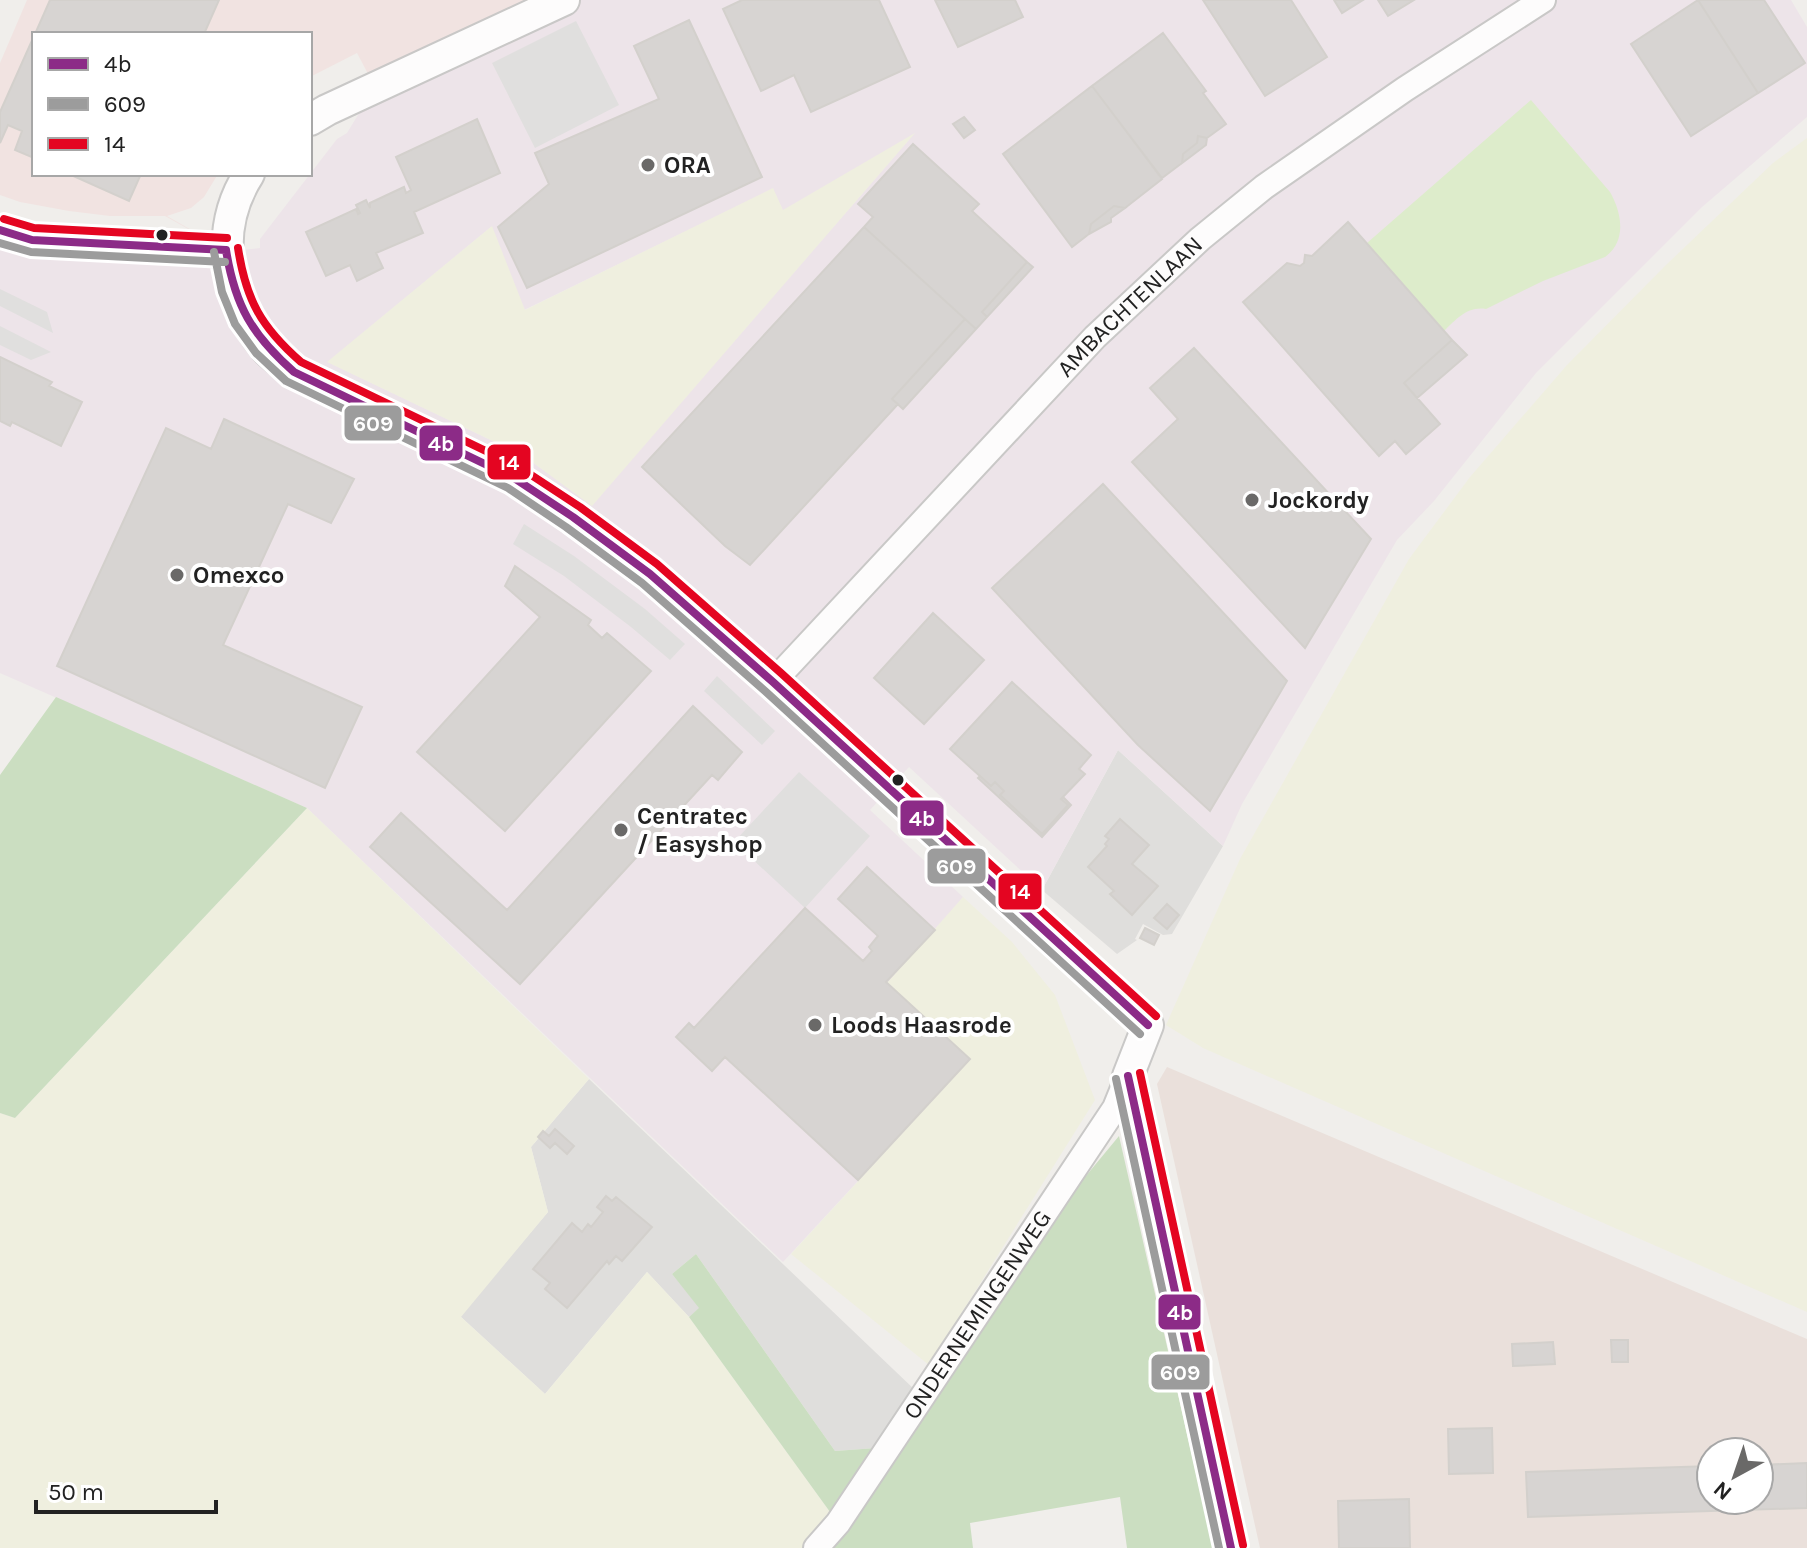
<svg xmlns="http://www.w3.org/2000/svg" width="1807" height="1548" font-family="Karla,sans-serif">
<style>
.residential{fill:#dfdedc}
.commercial{fill:#f1e3e1}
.industrial{fill:#ede4e9;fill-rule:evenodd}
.military{fill:#eae0db;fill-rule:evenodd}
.farmland{fill:#efefdf}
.grass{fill:#ddeccb}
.forest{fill:#cbdec1}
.parking{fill:#e0dfde}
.building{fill:#d7d4d2;stroke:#d3d0cc;stroke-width:2}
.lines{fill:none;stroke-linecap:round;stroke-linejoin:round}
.minor-casing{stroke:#c9c8c7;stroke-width:28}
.tertiary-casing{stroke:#c9c8c7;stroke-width:34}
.minor{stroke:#fdfcfc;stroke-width:24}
.tertiary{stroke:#fdfcfc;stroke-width:30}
.bus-1-casing{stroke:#fff;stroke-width:14}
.bus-2-casing{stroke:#fff;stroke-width:14}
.bus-3-casing{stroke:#fff;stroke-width:14}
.bus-1{stroke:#8c2b87;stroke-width:8}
.bus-2{stroke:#9c9c9c;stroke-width:8}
.bus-3{stroke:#e40521;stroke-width:8}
.poi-dot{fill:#6a6968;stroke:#fff;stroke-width:3}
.bus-dot{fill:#222;stroke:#fff;stroke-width:3}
.labels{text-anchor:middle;stroke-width:8;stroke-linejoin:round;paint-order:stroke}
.poi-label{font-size:24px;font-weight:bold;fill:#222;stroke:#fff;text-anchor:start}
.street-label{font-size:24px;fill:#222;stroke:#fff}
.line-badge{stroke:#fff;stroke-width:3}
.badge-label{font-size:22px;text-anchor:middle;font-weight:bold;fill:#fff}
</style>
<rect width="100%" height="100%" fill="#f0eeeb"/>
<path class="residential" d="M 1118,750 L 1223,846 L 1172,934 L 1163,935 L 1143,924 L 1135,939 L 1137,940 L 1117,954 L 1042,890 Z
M 589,1079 L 915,1390 L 890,1447 L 835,1451 L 696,1254 L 672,1274 L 700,1308 L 689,1317 L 647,1272 L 545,1394 L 460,1316 L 548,1212 L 531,1147 Z"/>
<path class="commercial" d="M 27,0 L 564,0 L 375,87 L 357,53 L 310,77 L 310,34 L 34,34 L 34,174 L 218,174 L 204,197 L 191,208 L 167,216 L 226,250 L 165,216 L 110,216 L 69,211 L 20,202 L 0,195 L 0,63 Z"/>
<path class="industrial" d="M 564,0 L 1791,0 L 1807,27 L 1807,117 L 1702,207 L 1536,373 L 1434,501 L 1397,540 L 1242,804 L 1223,846 L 1118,750 L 1042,890 L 909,767 L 870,810 L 963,897 L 936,930 L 970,1060 L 783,1262 L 307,808 L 0,673 L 0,241 L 32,240 L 120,263 L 260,248 L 260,239 L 337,139 L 347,133 L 375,87 ZM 913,135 L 592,505 L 524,456 L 328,362 L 491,227 L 524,310 L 773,189 L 783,211 Z"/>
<path class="military" d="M 1167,1067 L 1807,1339 L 1807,1548 L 1260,1548 L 1157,1084 ZM 1711,1452 L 1759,1452 L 1759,1500 L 1711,1500 Z"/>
<path class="farmland" d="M 915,133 L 592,506 L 524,456 L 327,362 L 492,226 L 525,310 L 773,188 L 783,210 Z
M 1807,138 L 1807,1312 L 1203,1048 L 1166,1025 L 1240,859 L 1409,559 L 1470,477 L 1567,365 L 1666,265 L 1773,163 Z
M 307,808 L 589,1079 L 531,1147 L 548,1212 L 461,1317 L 545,1394 L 647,1272 L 689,1317 L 838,1523 L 816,1548 L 0,1548 L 0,1113 L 15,1118 Z
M 963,897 L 1012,942 L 1055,995 L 1095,1100 L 929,1365 L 791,1254 L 970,1060 L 887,983 Z"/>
<path class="grass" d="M 1531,100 L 1610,192 C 1622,213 1627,241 1605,257 L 1543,281 L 1486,309 C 1467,306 1457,319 1444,331 L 1367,243 Z"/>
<path class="forest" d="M 56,697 L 307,808 L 15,1118 L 0,1113 L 0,775 Z
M 1119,1136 L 1213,1548 L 1127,1548 L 1120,1497 L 970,1523 L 973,1548 L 820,1548 L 838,1523 L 689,1317 L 699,1308 L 672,1274 L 696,1254 L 835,1451 L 890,1447 L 1066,1200 Z"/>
<path class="parking" d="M 576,21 L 619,105 L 535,148 L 492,63 Z
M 0,289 L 47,312 L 53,333 L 0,306 Z
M 0,326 L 51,352 L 31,360 L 0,345 Z
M 524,524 L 574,556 L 645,609 L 685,644 L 670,660 L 631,627 L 564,576 L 513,544 Z
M 717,676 L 775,731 L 762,745 L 704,691 Z
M 799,772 L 870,836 L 805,908 L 734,842 Z"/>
<path class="building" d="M 50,0 L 219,0 L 204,34 L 35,34 Z
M 742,0 L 879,0 L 910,67 L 811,112 L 794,75 L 761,91 L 723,9 Z
M 935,0 L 1015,0 L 1023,17 L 958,47 Z
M 1203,0 L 1291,0 L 1327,57 L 1265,96 Z
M 1334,0 L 1363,0 L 1342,13 Z
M 1378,0 L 1414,0 L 1388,16 Z
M 1698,0 L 1764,0 L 1805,63 L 1758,93 Z
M 1698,0 L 1758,93 L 1691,136 L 1631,44 Z
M 689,20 L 762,177 L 527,288 L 498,227 L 549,184 L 535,153 L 659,99 L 634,46 Z
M 1163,33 L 1206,91 L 1203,93 L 1226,124 L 1207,138 L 1198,136 L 1197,143 L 1183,154 L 1182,163 L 1162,178 L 1092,86 Z
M 34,36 L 34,158 L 15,150 L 22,131 L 8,125 L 0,143 L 0,112 Z
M 1092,86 L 1162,179 L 1125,208 L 1114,206 L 1091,224 L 1089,234 L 1072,247 L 1003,154 Z
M 964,117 L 975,130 L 964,138 L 953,124 Z
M 477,119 L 500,173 L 414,212 L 423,233 L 376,253 L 383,268 L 357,281 L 350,265 L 326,276 L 306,232 L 356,209 L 358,214 L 360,213 L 356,205 L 366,200 L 370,208 L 370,203 L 404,187 L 406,193 L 411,190 L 396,157 Z
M 1198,136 L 1207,138 L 1206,145 L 1182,163 L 1183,154 L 1197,143 Z
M 913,144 L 979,204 L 972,211 L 1027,262 L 982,312 L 987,317 L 976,329 L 864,227 L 873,217 L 858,204 Z
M 69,174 L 141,174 L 129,201 Z
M 1114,206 L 1125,208 L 1111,218 L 1111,222 L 1089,234 L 1091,224 Z
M 1348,222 L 1452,340 L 1404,383 L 1440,424 L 1406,454 L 1395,441 L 1379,456 L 1243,302 L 1287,263 L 1300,266 L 1304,263 L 1305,255 L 1312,256 Z
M 864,227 L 965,319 L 892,399 L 898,404 L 750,565 L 725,546 L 642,467 Z
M 1027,262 L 1033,267 L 987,317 L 982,312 Z
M 965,319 L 976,329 L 903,409 L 892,399 Z
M 1452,340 L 1467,355 L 1417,398 L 1404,383 Z
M 1194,348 L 1371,539 L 1305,648 L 1132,462 L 1178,419 L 1150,388 Z
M 0,357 L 52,382 L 49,386 L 82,402 L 61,446 L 12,422 L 10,426 L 0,421 Z
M 224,419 L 354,479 L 331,523 L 288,504 L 223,645 L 362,707 L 325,788 L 57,666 L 166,428 L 211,449 Z
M 1103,484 L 1287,681 L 1210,811 L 1138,745 L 992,588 Z
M 515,566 L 591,620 L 588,625 L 602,638 L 607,633 L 651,671 L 505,831 L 417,752 L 540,617 L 505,586 Z
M 933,613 L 984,660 L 924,724 L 874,678 Z
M 1012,682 L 1091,755 L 1079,769 L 1085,774 L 1061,799 L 1068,805 L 1042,834 L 1000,795 L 1004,791 L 995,782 L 991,786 L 950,749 Z
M 693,706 L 742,752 L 718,780 L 712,775 L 520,984 L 370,847 L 401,813 L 507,910 Z
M 980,776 L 991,786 L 995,782 L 1004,791 L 1000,795 L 1042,834 L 1068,805 L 1061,799 L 1063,797 L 1071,805 L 1042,837 L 978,778 Z
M 1120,819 L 1149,845 L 1132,864 L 1158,886 L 1132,915 L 1110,894 L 1114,891 L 1088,867 L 1107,846 L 1105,844 L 1109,839 L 1105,836 Z
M 867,867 L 935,930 L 886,982 L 970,1059 L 858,1180 L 725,1057 L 712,1071 L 676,1037 L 689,1023 L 694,1028 L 805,908 L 863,961 L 872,951 L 869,947 L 878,936 L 838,899 Z
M 1167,904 L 1179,915 L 1167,929 L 1154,918 Z
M 1145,928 L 1159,935 L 1154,945 L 1140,938 Z
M 555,1129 L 574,1146 L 567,1154 L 555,1143 L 550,1148 L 538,1137 L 543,1131 L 549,1136 Z
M 606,1196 L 612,1201 L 616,1197 L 652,1227 L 622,1261 L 616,1256 L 609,1264 L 607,1261 L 567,1308 L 545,1289 L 550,1283 L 533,1269 L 572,1223 L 582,1232 L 588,1224 L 591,1227 L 603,1212 L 597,1207 Z
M 1611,1340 L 1628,1340 L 1628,1362 L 1612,1362 Z
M 1553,1342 L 1555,1364 L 1513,1366 L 1512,1344 Z
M 1492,1428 L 1493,1473 L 1449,1474 L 1448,1429 Z
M 1807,1463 L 1807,1508 L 1528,1517 L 1526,1472 L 1711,1466 L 1711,1500 L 1759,1500 L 1759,1465 Z
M 1409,1499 L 1410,1548 L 1339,1548 L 1338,1501 Z"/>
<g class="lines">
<defs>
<g id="minor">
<path d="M 0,230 L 32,240 L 226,250"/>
<path id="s1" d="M 773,682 L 1095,337 L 1200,239 L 1264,187 L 1405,89 L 1543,0"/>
<path id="s2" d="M 816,1548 L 838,1523 L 1115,1108 L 1128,1076"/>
</g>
<path id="tertiary" d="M 310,120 L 327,110 L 564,0
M 249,174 C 213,230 225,298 265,348 C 273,357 284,364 294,372 L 514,478 L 573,517 L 650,574 L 773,682 L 1148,1025 L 1128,1076 L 1231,1548"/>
</defs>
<use href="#minor" class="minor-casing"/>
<use href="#tertiary" class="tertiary-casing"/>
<use href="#minor" class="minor"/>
<use href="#tertiary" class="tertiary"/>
<defs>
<path id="bus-1" d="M 0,230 L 32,240 L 226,250
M 226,250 C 235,306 252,335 294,372 L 514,478 L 573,517 L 650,574 L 773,682 L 1148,1025
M 1128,1076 L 1231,1548"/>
<path id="bus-2" d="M 0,243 L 31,252 L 225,262
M 214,252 L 222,292 L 235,324 L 256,353 L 286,381 L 508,488 L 566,527 L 642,583 L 765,691 L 1140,1034
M 1116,1079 L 1219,1548"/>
<path id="bus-3" d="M 4,219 L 34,228 L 227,238
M 238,248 C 246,300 261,327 301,362 L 519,467 L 580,507 L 657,564 L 781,673 L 1156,1016
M 1140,1073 L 1243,1545"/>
</defs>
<use href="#bus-1" class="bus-1-casing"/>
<use href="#bus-2" class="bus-2-casing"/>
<use href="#bus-3" class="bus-3-casing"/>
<use href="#bus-1" class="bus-1"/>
<use href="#bus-2" class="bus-2"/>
<use href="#bus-3" class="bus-3"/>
</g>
<g class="poi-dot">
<circle cx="648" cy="165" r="8"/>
<circle cx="1252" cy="500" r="8"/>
<circle cx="177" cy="575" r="8"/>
<circle cx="621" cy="830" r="8"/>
<circle cx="815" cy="1025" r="8"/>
</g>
<g class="bus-dot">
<circle cx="162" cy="235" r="7"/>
<circle cx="898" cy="780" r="7"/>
</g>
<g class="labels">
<g class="poi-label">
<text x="664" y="173">ORA</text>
<text x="1268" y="508">Jockordy</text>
<text x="193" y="583">Omexco</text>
<text x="637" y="824">Centratec<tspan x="637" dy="28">/ Easyshop</tspan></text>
<text x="831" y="1033">Loods Haasrode</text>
</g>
<g class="street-label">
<text dy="8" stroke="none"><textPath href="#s1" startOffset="518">AMBACHTENLAAN</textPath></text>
<text dy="8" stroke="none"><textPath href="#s2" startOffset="284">ONDERNEMINGENWEG</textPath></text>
</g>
</g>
<g class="line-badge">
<rect x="343" y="404" width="60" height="38" rx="8" fill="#9c9c9c"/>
<rect x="418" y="424" width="46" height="38" rx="8" fill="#8c2b87"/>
<rect x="486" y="443" width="46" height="38" rx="8" fill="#e40521"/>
<rect x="899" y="799" width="46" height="38" rx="8" fill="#8c2b87"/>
<rect x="926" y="847" width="61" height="38" rx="8" fill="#9c9c9c"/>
<rect x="997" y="872" width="46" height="39" rx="8" fill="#e40521"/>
<rect x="1157" y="1293" width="45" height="38" rx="8" fill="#8c2b87"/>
<rect x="1150" y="1353" width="61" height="38" rx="8" fill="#9c9c9c"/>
</g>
<g class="badge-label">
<text x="373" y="431">609</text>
<text x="441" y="451">4b</text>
<text x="509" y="470">14</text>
<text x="922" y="826">4b</text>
<text x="956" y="874">609</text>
<text x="1020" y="899">14</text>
<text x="1180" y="1320">4b</text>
<text x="1180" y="1380">609</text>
</g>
<rect x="32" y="32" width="280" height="144" fill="#ffffff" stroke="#a7a7a7" stroke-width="2"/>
<rect x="48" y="58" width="40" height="12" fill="#8c2b87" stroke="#a7a7a7" stroke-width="2"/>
<text x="104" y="72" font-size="24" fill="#222222">4b</text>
<rect x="48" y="98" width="40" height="12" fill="#9c9c9c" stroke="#a7a7a7" stroke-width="2"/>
<text x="104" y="112" font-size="24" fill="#222222">609</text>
<rect x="48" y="138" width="40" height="12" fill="#e40521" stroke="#a7a7a7" stroke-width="2"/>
<text x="104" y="152" font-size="24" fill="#222222">14</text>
<g transform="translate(1735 1476) rotate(220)"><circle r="38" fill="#ffffff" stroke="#a7a7a7" stroke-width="2"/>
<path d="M0-6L14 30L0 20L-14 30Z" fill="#6a6968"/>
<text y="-12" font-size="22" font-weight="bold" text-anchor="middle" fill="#222222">N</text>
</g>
<path d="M36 1500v12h180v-12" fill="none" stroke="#222222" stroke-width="4"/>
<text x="48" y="1500" font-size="24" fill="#222222" stroke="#ffffff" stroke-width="6" paint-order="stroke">50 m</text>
</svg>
